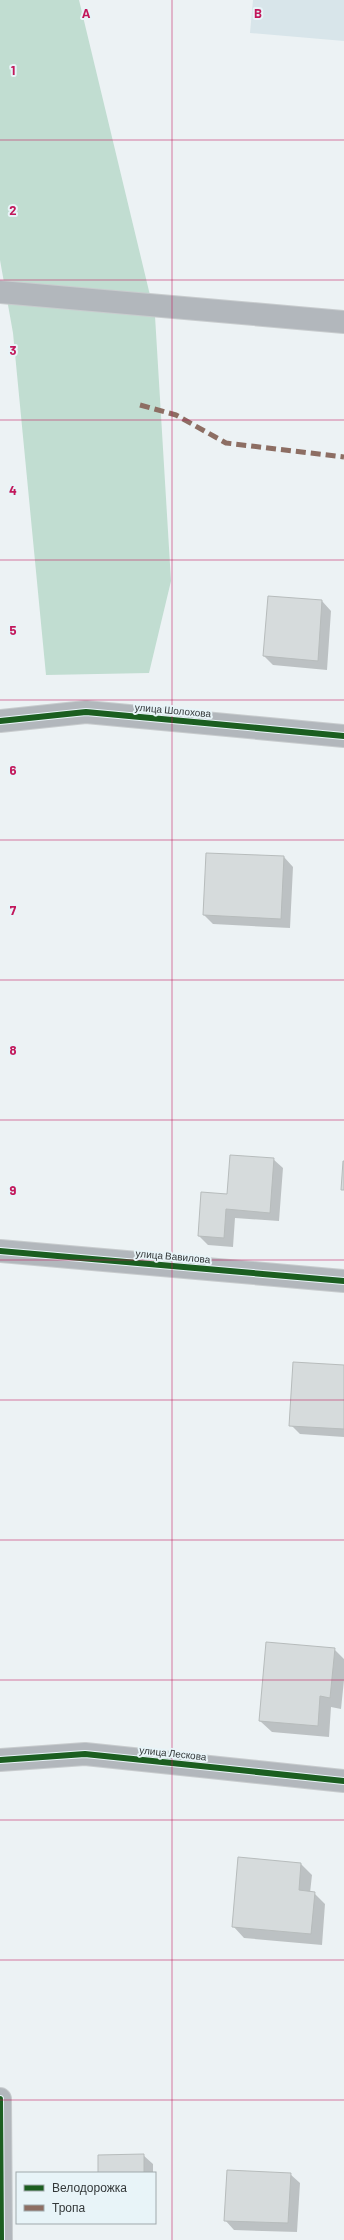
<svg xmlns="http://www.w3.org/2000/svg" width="344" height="2240" font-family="Barlow,sans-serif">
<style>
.built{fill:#d8e5ea}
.forest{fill:#c1ddd1}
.shadow{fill:#0003}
.building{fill:#d6dbdc;stroke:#b7bcbc}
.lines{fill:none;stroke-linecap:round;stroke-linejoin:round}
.minor-casing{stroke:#c8ccce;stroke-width:24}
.minor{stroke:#b2b7bc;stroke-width:22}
.quiet{stroke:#8d6e63;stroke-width:5;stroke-dasharray:10 5;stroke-linecap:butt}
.cycleway-casing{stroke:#e8f4f8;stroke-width:8}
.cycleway{stroke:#1b5e20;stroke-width:6}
.grid{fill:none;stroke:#c2185b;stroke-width:1;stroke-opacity:0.55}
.labels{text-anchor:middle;stroke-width:4;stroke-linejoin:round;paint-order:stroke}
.street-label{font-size:10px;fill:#333839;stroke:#e8f4f8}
.grid-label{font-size:13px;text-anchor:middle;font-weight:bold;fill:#c2185b;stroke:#e8f4f8;stroke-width:4;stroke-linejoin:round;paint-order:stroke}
</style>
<rect width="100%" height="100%" fill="#ecf2f4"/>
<path class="built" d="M 253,0 L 344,0 L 344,41 L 250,33 Z"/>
<path class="forest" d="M 0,0 L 79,0 L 155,316 L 171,581 L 149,673 L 46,675 L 13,333 L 0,260 Z"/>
<path class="shadow" d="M 322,601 L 331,611 L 327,670 L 273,665 L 264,656 Z
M 207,854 L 284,857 L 293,867 L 290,928 L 213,924 L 204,915 Z
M 273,1159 L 283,1168 L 279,1221 L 235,1218 L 233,1247 L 208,1245 L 199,1236 L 228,1195 Z
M 344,1366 L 344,1437 L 300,1434 L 291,1425 Z
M 334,1649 L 344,1659 L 344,1680 L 341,1709 L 331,1707 L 329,1737 L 272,1732 L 260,1721 Z
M 301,1864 L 312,1875 L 310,1893 L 314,1893 L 325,1904 L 322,1945 L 244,1938 L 233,1926 Z
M 143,2155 L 153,2164 L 153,2173 L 99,2173 Z
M 290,2174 L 300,2183 L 297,2232 L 234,2230 L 225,2220 Z
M 108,2223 L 154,2223 L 110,2224 Z"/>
<path class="building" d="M 268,596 L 322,600 L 318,661 L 263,656 Z
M 206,853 L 284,856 L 281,919 L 203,915 Z
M 230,1155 L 274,1158 L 270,1213 L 226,1209 L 224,1238 L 198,1236 L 201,1192 L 227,1194 Z
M 343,1161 L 344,1161 L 344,1190 L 341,1190 Z
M 293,1362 L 344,1365 L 344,1429 L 289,1426 Z
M 266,1642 L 335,1648 L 330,1698 L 320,1696 L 318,1726 L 259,1721 Z
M 238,1857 L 301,1863 L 299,1890 L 315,1892 L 311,1934 L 232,1927 Z
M 144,2154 L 144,2173 L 98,2173 L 98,2155 Z
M 227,2170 L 291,2173 L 288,2223 L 224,2221 Z"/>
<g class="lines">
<defs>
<path id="minor" d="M 0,292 L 344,322
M 0,721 L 86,712 L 344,736
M 0,1251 L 344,1281
M 0,1760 L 85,1754 L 344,1781
M 0,2099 L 1,2240"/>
</defs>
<use href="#minor" class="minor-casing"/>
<use href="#minor" class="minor"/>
<path class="quiet" d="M 140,405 L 176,415 L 226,443 L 344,457"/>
<defs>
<path id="cycleway" d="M 0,721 L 86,712 L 344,736
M 0,1251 L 344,1281
M 0,1760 L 85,1754 L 344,1781
M 0,2099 L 1,2240"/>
</defs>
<use href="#cycleway" class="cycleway-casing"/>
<use href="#cycleway" class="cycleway"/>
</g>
<path class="grid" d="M 172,0 L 172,2240M 0,140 L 344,140M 0,280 L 344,280M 0,420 L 344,420M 0,560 L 344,560M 0,700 L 344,700M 0,840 L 344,840M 0,980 L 344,980M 0,1120 L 344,1120M 0,1260 L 344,1260M 0,1400 L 344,1400M 0,1540 L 344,1540M 0,1680 L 344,1680M 0,1820 L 344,1820M 0,1960 L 344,1960M 0,2100 L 344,2100"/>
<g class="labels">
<g class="street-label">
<text transform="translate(173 710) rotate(5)" y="4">улица Шолохова</text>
<text transform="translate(173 1256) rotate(5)" y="4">улица Вавилова</text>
<text transform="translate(173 1753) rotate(6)" y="4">улица Лескова</text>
</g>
</g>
<g class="grid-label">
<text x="86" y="18">A</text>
<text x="258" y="18">B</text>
<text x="13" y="75">1</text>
<text x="13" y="215">2</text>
<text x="13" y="355">3</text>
<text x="13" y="495">4</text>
<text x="13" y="635">5</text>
<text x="13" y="775">6</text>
<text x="13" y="915">7</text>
<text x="13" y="1055">8</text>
<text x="13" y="1195">9</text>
</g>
<rect x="16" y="2172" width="140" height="52" fill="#e8f4f8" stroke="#a0a9ac"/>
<rect x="24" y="2185" width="20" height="6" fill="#1b5e20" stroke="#a0a9ac"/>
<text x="52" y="2192" font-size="12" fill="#333839">Велодорожка</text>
<rect x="24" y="2205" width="20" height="6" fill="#8d6e63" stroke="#a0a9ac"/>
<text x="52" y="2212" font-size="12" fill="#333839">Тропа</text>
</svg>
